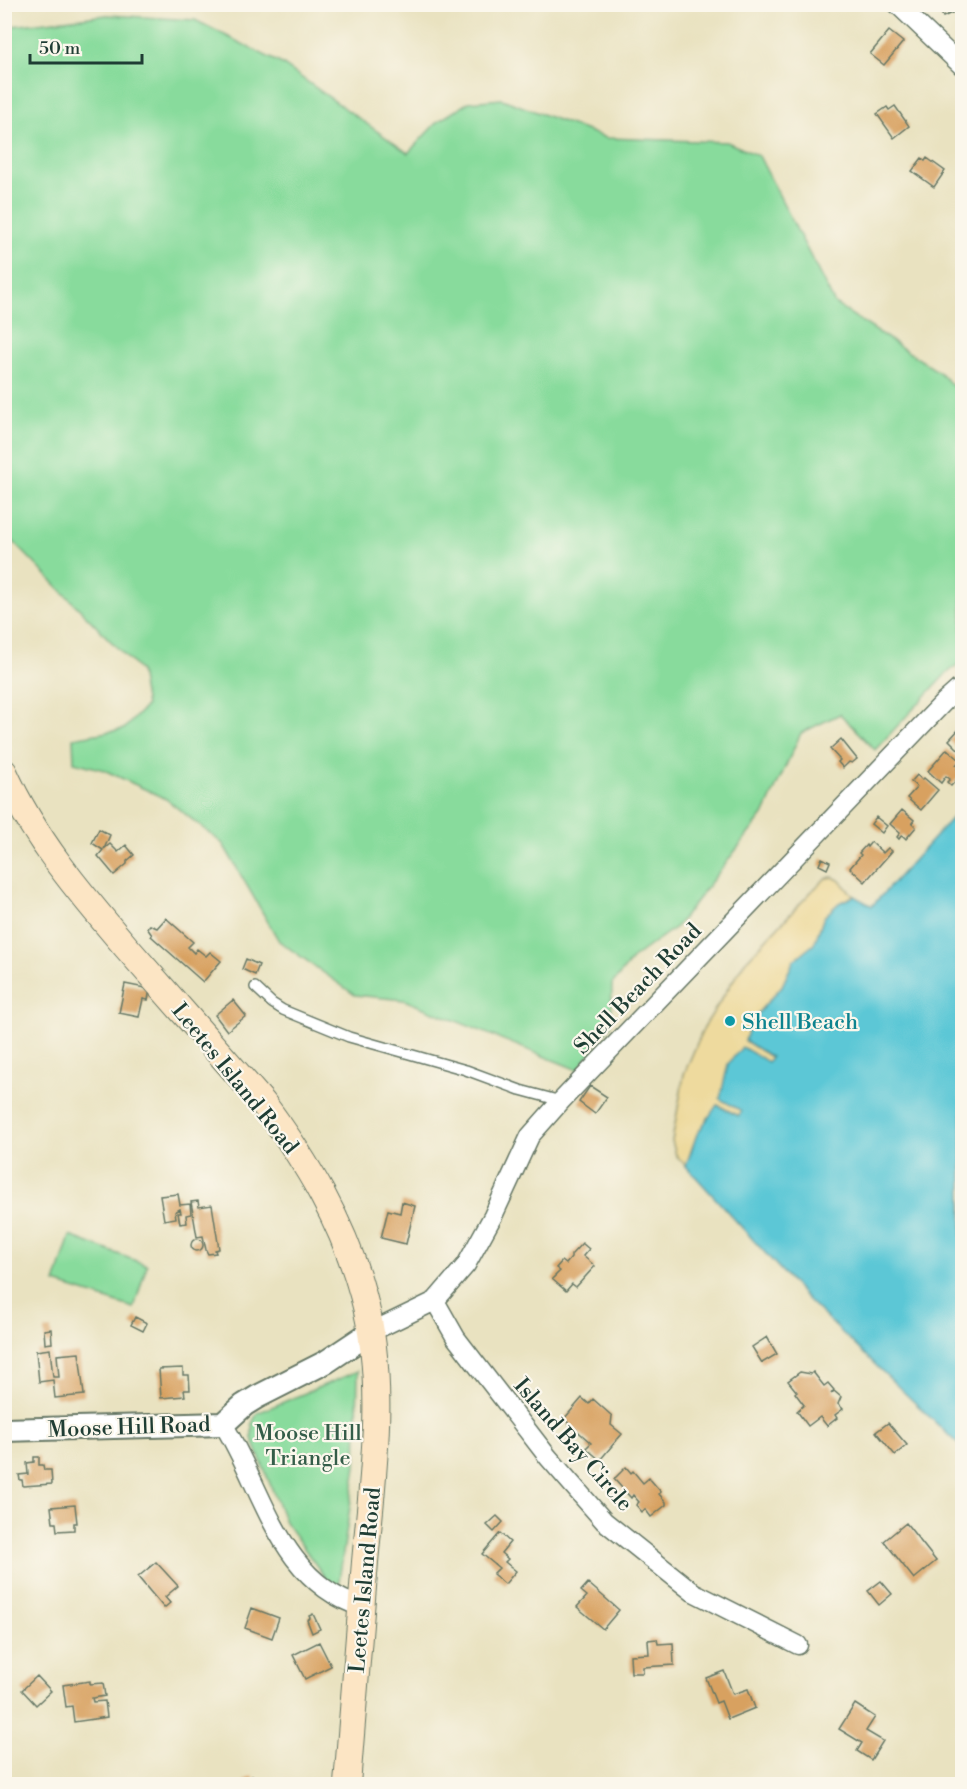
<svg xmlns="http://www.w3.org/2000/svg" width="967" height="1789" font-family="'Libre Bodoni',serif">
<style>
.green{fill:#88db9c;stroke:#548c68;stroke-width:1.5}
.sand{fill:#eeda9e;stroke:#868c69;stroke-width:1.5}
.water{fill:#5cc7d6;stroke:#3e8285;stroke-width:1.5}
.building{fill:#d8a161}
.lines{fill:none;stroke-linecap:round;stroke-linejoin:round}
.service-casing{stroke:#667765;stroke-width:12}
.minor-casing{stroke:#667765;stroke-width:21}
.tertiary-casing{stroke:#667765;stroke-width:26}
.secondary-casing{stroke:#667765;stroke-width:28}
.service{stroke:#fff;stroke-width:9}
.minor{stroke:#fff;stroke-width:18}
.tertiary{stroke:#fff;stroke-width:22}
.secondary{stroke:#fce5c4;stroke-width:26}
.culture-dot{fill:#0f9aa8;stroke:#fbf7ec;stroke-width:2}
.labels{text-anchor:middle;stroke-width:4.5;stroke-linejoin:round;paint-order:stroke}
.street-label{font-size:22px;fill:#1f3d34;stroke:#fbf7ec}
.culture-label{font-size:22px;fill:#0d838f;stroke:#fbf7ec;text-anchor:start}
.park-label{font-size:22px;fill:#345d49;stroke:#fbf7ec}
</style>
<rect width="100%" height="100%" fill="#fbf7ec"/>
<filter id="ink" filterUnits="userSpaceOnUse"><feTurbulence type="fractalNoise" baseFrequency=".0167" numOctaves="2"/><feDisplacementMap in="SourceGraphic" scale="12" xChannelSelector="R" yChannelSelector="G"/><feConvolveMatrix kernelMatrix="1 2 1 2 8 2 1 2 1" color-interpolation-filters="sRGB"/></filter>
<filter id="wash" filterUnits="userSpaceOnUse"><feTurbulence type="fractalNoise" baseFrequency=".008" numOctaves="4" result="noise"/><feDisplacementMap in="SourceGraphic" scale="24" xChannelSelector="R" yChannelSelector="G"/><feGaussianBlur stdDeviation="1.35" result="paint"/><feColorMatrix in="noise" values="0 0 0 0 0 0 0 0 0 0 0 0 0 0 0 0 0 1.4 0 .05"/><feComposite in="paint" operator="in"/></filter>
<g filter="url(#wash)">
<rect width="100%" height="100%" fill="#e9e2c0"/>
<path class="green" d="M 107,15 L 195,20 L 282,64 L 408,153 L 437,122 L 469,102 L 502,99 L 606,138 L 727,142 L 759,156 L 835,304 L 939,372 L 962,395 L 962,661 L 944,676 L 875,750 L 840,714 L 801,733 L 763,815 L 677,926 L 634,957 L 612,984 L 611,1025 L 578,1070 L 404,1000 L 355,995 L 279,941 L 223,844 L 166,799 L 104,770 L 74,762 L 73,738 L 124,729 L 146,706 L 140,671 L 5,533 L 4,27 Z
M 70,1236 L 147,1265 L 134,1308 L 55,1283 Z
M 358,1371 L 356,1466 L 337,1594 L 285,1522 L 252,1438 L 252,1424 L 257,1413 Z"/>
<path class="sand" d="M 833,877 L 839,880 L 854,896 L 839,903 L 824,917 L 814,945 L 794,960 L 782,986 L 757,1014 L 745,1041 L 771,1057 L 739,1116 L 718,1105 L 697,1134 L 686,1166 L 676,1155 L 672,1141 L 684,1074 L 704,1027 L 744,963 L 813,890 L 826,878 Z"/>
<path class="water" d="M 962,807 L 962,1448 L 808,1300 L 686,1166 L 697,1134 L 717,1105 L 738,1116 L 742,1111 L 720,1099 L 728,1064 L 742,1047 L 768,1062 L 771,1057 L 745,1041 L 749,1027 L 757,1014 L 782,986 L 794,960 L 814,944 L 824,917 L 839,903 L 854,896 L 872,906 Z"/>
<g id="blocks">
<path class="building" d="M 937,4 L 953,4 L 956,11 L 943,17 Z
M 889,31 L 903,42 L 884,65 L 870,54 Z
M 895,106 L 909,126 L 894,138 L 877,114 L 887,107 L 889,110 Z
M 922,158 L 925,161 L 927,158 L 945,171 L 934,187 L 912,171 Z
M 962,726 L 962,753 L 949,740 Z
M 841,739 L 857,759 L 852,763 L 849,762 L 843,768 L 838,762 L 840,760 L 830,749 Z
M 947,749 L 960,760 L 956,765 L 959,767 L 957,769 L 962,774 L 951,786 L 947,782 L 950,779 L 946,776 L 941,783 L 928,771 Z
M 917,775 L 922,780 L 924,778 L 938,790 L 921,810 L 907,798 L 917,787 L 911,782 Z
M 902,810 L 914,820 L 912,823 L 916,827 L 906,839 L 902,835 L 899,839 L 897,837 L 900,833 L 890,824 Z
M 876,817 L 887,826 L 882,833 L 871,824 Z
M 99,829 L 110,835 L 104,849 L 110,844 L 118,852 L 126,845 L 134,855 L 127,861 L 127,864 L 114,875 L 98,856 L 103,850 L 92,843 Z
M 871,842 L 883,853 L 888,848 L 892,851 L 865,882 L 850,868 L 861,855 L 859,853 L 866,845 L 867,847 Z
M 822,858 L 830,862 L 827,869 L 819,865 Z
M 166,918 L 193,942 L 188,947 L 194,953 L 197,949 L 206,956 L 210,952 L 221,961 L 203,982 L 151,936 L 152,935 L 147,928 L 150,925 L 157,928 Z
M 246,959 L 259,965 L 255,975 L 242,969 Z
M 125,984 L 150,989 L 148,1000 L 143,999 L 139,1017 L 119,1013 Z
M 233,1000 L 246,1016 L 227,1031 L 215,1015 Z
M 590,1086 L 607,1097 L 595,1114 L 579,1102 Z
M 178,1194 L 180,1205 L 190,1204 L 191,1214 L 186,1215 L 187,1223 L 180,1224 L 178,1213 L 181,1213 L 180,1209 L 175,1212 L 176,1218 L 164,1220 L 160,1196 Z
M 198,1201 L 199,1207 L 212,1205 L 219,1249 L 215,1250 L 216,1253 L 208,1254 L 206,1250 L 203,1236 L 197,1237 L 191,1202 Z
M 402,1202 L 415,1206 L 406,1244 L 381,1238 L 388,1210 L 400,1213 Z
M191 1245a6 6 0 1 1 12 0a6 6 0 1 1-12 0Z
M 582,1243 L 589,1249 L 583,1256 L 595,1266 L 576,1287 L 572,1284 L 566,1291 L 552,1279 L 560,1271 L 556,1268 L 562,1261 L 566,1264 L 571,1258 L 571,1255 Z
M 135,1317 L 147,1323 L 143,1331 L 131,1325 Z
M 51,1329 L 52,1343 L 45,1344 L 44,1330 Z
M 767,1337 L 777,1354 L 762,1363 L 752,1347 Z
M 50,1349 L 53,1377 L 59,1377 L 57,1355 L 79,1353 L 84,1395 L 55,1398 L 53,1380 L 39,1382 L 36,1351 Z
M 183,1368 L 183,1375 L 189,1375 L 190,1390 L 184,1390 L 185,1396 L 161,1398 L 159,1369 Z
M 800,1372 L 811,1374 L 813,1372 L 824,1386 L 828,1383 L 834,1390 L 831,1394 L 834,1391 L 841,1397 L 838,1404 L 843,1409 L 835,1415 L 837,1418 L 827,1426 L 820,1417 L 808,1426 L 797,1411 L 804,1405 L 795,1393 L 797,1392 L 788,1381 Z
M 582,1398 L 589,1404 L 593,1399 L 612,1416 L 611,1425 L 622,1434 L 600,1460 L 586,1448 L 591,1443 L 564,1419 Z
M 888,1423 L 907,1445 L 895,1455 L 876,1432 Z
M 34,1457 L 39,1457 L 39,1465 L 43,1465 L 44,1470 L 51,1470 L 52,1484 L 23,1486 L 22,1480 L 20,1480 L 19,1475 L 28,1474 L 27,1463 L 34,1462 Z
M 626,1467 L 631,1473 L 633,1471 L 643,1483 L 649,1478 L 661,1492 L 659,1494 L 666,1502 L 666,1505 L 651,1517 L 645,1509 L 642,1512 L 636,1505 L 639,1502 L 633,1495 L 631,1498 L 614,1479 Z
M 75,1505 L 77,1523 L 74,1523 L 74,1530 L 57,1531 L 56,1523 L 53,1523 L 51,1507 Z
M 497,1516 L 503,1522 L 494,1532 L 487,1525 Z
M 906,1523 L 936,1561 L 914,1579 L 884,1541 Z
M 500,1533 L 510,1542 L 501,1553 L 508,1559 L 505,1562 L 516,1571 L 505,1584 L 493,1574 L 499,1568 L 482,1554 Z
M 156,1562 L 178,1586 L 165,1597 L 170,1603 L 164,1608 L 138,1577 Z
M 881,1581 L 892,1594 L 879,1605 L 868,1591 Z
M 588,1583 L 619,1610 L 603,1629 L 577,1607 L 587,1596 L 581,1591 Z
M 252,1608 L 279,1618 L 272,1638 L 245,1628 Z
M 313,1614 L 320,1629 L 312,1633 L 307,1620 L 310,1618 L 309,1616 Z
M 657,1639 L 658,1644 L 673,1643 L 674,1665 L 643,1667 L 643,1673 L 631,1673 L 630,1655 L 649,1654 L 648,1640 Z
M 319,1642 L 331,1666 L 305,1679 L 293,1655 Z
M 724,1671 L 733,1694 L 748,1689 L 755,1708 L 728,1719 L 721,1701 L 716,1703 L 706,1678 Z
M 37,1676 L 51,1691 L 36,1705 L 22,1690 Z
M 90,1681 L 90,1684 L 103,1683 L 105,1696 L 92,1698 L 93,1702 L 105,1701 L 107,1717 L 74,1722 L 72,1706 L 66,1707 L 63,1685 Z
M 855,1704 L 875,1717 L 866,1731 L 883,1741 L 871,1760 L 857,1751 L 862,1743 L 839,1729 Z
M 252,1776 L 256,1782 L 258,1780 L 260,1784 L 246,1784 L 244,1781 Z"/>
</g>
</g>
<g filter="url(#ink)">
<use href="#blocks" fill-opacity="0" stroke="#667765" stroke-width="1.5"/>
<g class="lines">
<defs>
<path id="service" d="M 255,987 L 272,1003 L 283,1010 L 349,1037 L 466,1070 L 520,1090 L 561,1101"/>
<path id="minor" d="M 897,4 L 962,66
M 435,1301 L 456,1338 L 548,1457 L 604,1521 L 693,1592 L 798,1645
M 371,1332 L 435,1301 L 466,1265 L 493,1216 L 530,1136 L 561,1101 L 944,702 L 962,686
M 223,1424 C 264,1489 279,1582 362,1607"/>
<path id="tertiary" d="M 4,1430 L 223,1424 L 244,1405 L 257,1397 L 326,1362 L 371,1332"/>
<path id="secondary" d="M 4,772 C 34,839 80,893 127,948 C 172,1000 218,1051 263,1103 C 307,1162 344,1224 363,1295 C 387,1382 373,1474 365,1562 C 359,1636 353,1710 347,1784"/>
</defs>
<use href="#service" class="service-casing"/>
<use href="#minor" class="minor-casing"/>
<use href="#tertiary" class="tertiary-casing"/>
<use href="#secondary" class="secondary-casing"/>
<use href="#service" class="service"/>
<use href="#minor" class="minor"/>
<use href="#tertiary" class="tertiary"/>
<use href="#secondary" class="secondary"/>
</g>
</g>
<circle class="culture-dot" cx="730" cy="1021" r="6"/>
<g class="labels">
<g class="street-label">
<text transform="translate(637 988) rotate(-46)" y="8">Shell Beach Road</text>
<text transform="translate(236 1078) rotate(51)" y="8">Leetes Island Road</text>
<text transform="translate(129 1426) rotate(-2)" y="8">Moose Hill Road</text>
<text transform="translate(574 1444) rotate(49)" y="8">Island Bay Circle</text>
<text transform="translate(364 1580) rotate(-85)" y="8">Leetes Island Road</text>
</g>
<g class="culture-label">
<text x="742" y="1029">Shell Beach</text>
</g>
<g class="park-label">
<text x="308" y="1440">Moose Hill<tspan x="308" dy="25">Triangle</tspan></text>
</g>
</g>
<rect width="967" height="1789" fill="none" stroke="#fbf7ec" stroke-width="24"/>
<path d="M30 54v9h112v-9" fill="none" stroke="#1f3d34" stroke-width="3"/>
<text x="39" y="54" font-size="18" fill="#1f3d34" stroke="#fbf7ec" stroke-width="4.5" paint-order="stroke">50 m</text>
</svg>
